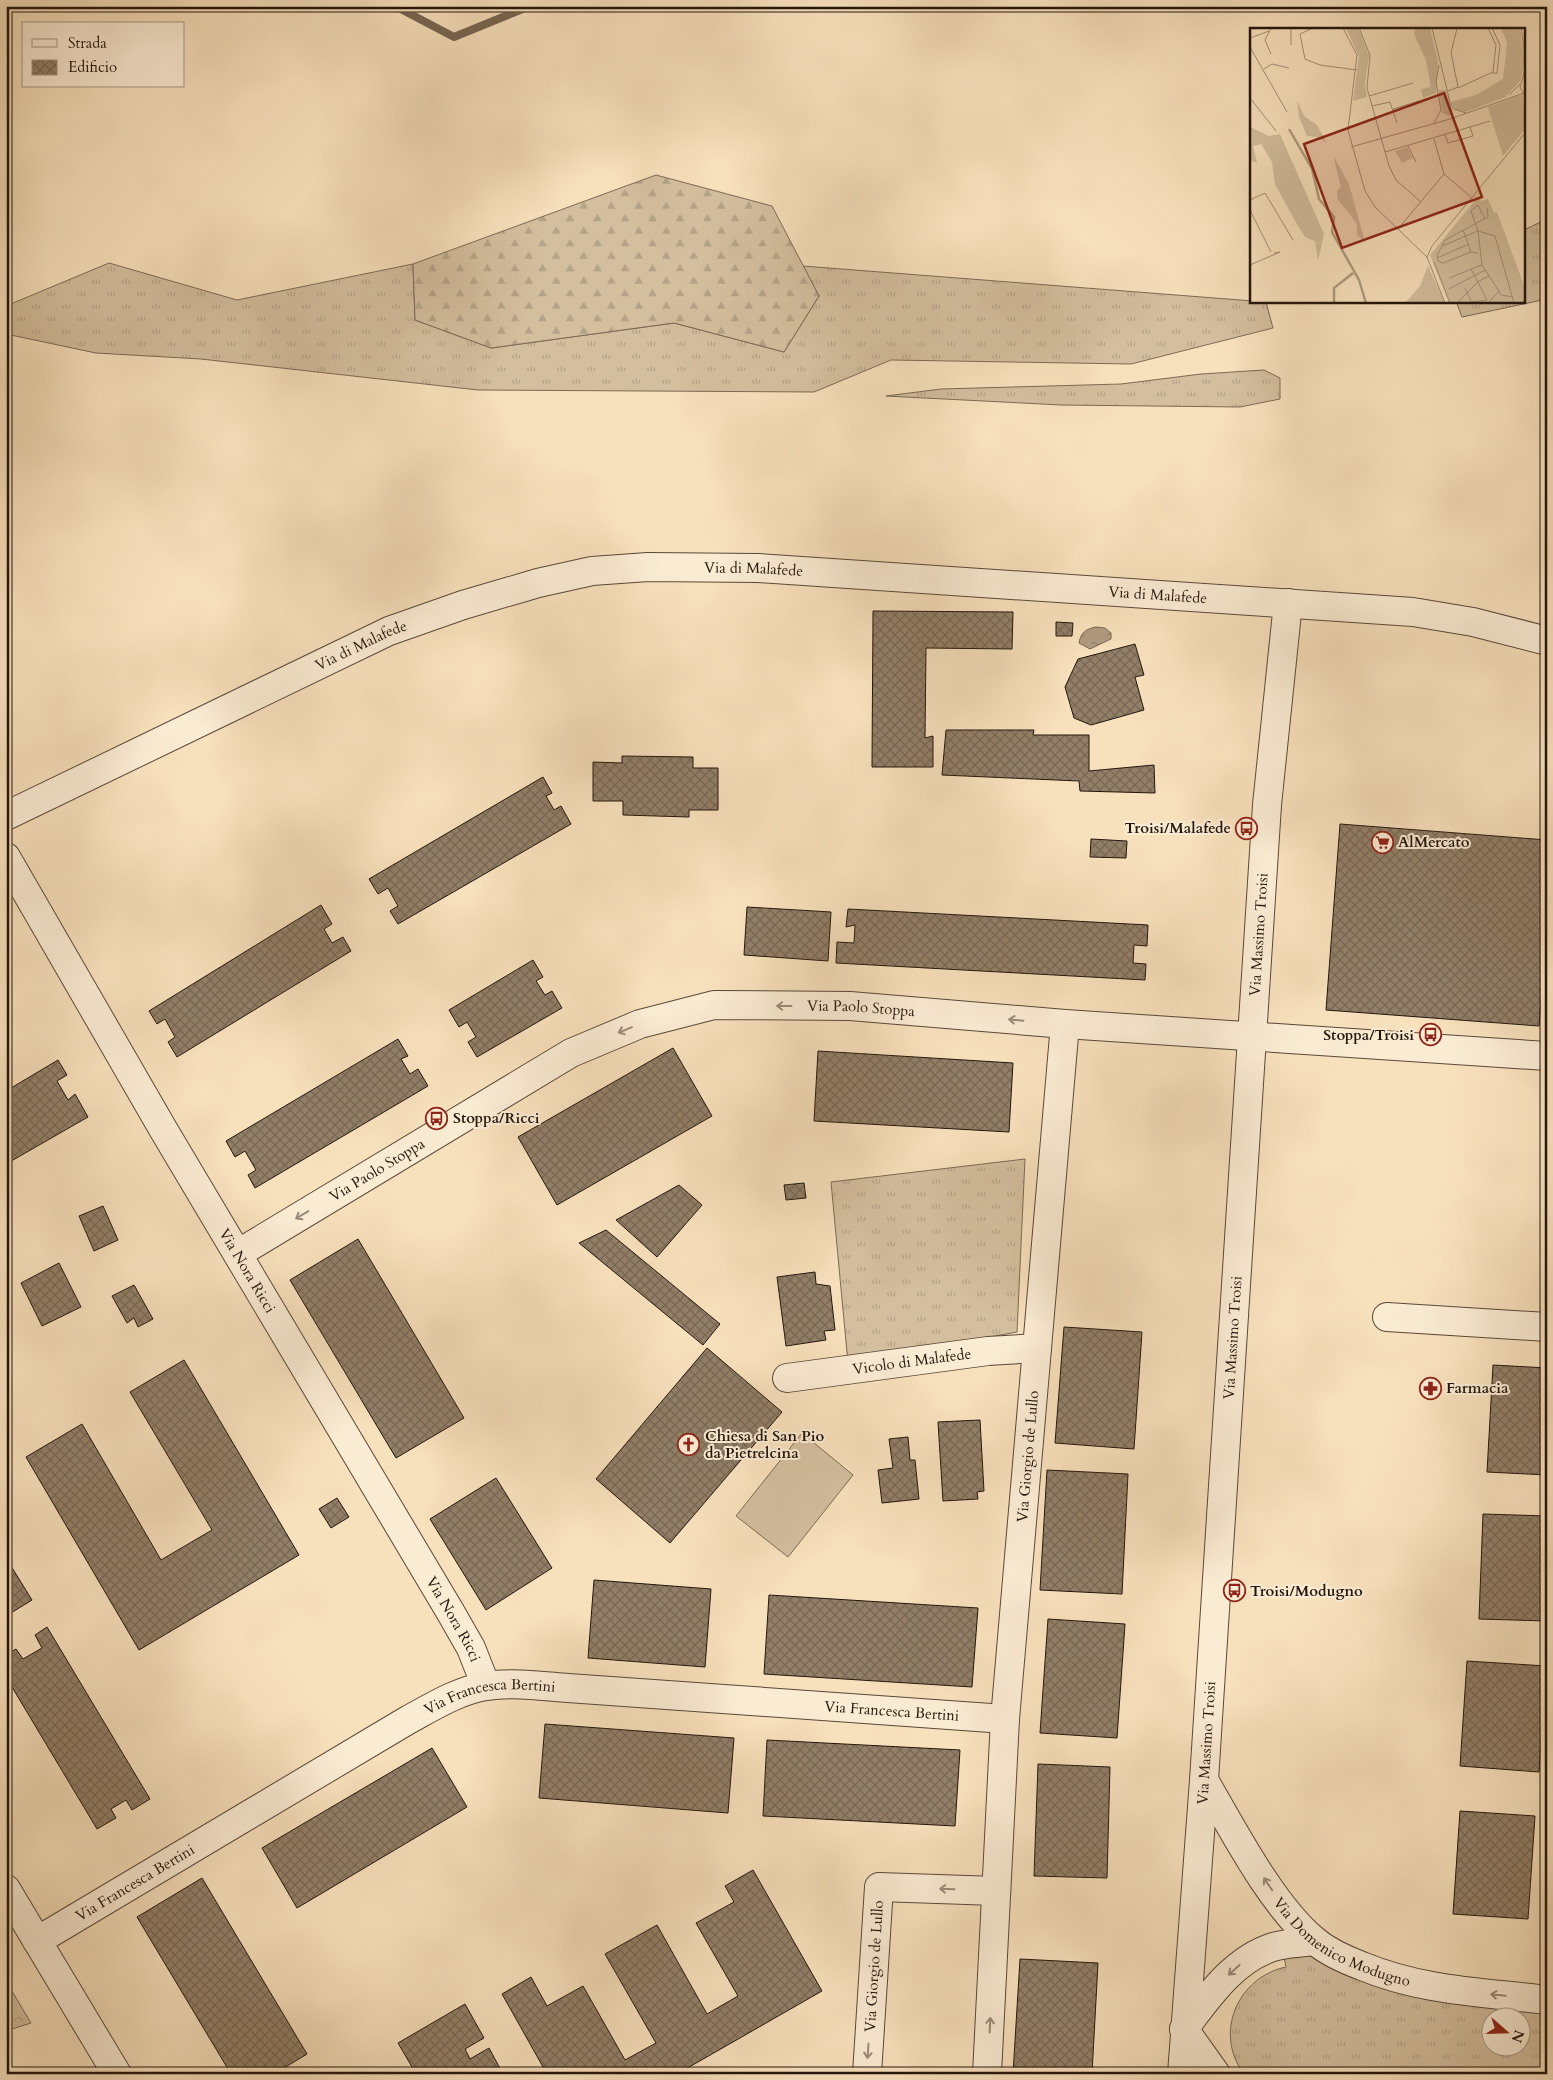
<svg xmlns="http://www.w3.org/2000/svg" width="1553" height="2080" font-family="Cardo,serif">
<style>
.grass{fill:url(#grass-tufts);stroke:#7c6a55;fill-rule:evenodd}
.forest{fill:url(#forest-firs);stroke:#7c6a55}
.park{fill:url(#park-crowns);stroke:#7c6a55}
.pitch{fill:#d3be9e;stroke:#7c6a55}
.water{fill:url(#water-ripples);stroke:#776652}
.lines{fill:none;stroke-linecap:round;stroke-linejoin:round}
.stream{stroke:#776652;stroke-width:8}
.building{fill:url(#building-cross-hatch);stroke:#24160c}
.minor-casing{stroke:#594838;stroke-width:30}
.tertiary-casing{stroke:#594838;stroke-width:30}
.minor{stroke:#faebd3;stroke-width:28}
.tertiary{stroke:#faebd3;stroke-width:28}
.oneway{stroke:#9a8b79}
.labels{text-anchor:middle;stroke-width:4;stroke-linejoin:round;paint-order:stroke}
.street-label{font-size:15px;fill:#24160c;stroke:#faebd3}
.poi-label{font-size:15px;font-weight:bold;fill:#24160c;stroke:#faebd3;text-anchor:start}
.inset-river{fill:none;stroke:#af9b80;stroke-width:2.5}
.inset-road{fill:none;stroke:#a38f76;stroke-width:1}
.view{fill:#8f2418;fill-opacity:0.15;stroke:#8f2418;stroke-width:2.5}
.inset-edge{fill:none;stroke:#24160c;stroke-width:2.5}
</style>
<defs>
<pattern id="grass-tufts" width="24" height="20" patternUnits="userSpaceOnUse" patternTransform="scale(1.25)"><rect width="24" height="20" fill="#d3be9e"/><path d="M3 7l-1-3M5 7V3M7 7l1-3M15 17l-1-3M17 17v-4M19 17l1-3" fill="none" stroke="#b5a387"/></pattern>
<pattern id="forest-firs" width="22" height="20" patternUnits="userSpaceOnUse" patternTransform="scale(1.25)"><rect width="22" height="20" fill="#d3be9e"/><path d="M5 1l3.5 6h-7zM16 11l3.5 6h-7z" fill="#b5a387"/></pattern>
<pattern id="park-crowns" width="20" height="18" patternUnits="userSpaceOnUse" patternTransform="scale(1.25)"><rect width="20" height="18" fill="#d3be9e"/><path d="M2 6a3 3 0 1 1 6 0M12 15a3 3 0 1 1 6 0" fill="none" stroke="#b5a387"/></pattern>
<pattern id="water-ripples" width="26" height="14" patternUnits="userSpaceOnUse" patternTransform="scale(1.25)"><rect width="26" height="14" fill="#af9b80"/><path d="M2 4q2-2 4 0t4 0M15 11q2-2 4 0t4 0" fill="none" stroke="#8e7d67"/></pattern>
<pattern id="building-cross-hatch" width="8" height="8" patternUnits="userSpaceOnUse" patternTransform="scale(1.25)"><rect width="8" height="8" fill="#927f68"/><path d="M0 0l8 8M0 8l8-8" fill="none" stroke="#776754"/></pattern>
</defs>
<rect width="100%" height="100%" fill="#f7e0bc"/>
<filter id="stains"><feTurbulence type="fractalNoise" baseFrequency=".004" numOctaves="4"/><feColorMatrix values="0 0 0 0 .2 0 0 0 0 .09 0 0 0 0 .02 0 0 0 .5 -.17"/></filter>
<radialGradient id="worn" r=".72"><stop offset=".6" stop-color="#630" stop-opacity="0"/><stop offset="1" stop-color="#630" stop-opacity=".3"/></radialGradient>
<path class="grass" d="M 1547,219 L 1547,299 L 1462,317 L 1456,301 L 1524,301 L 1524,230 Z
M 109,263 L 237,300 L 413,264 L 415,320 L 491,348 L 674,323 L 784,352 L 819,296 L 803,266 L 1266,302 L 1273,328 L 1131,364 L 891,360 L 814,392 L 478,390 L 201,359 L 96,353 L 6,334 L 6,306 Z
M 1264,370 L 1280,378 L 1280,399 L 1240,407 L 1061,405 L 886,396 L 941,389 L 1121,384 L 1201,374 Z
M 1025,1159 L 1017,1332 L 848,1363 L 831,1182 Z
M 1310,1955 L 1547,2013 L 1547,2074 L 1244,2074 C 1213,2033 1238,1977 1286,1967 L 1284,1957 ZM 1490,2018 L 1520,2018 L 1520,2048 L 1490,2048 Z"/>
<path class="forest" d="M 656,175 L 772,206 L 819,296 L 784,352 L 674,323 L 491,348 L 415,320 L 413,264 Z"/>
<path class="park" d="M 6,1981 L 31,2023 L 6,2031 Z"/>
<path class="pitch" d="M 802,1433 L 853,1475 L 788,1557 L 736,1516 Z"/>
<path class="water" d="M 1096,627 L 1105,628 L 1111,633 L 1111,639 L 1090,649 L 1079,643 C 1081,632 1086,629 1096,627 Z"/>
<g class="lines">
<path class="stream" d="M 395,6 L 454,37 L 530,6"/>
</g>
<path class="building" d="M 873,611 L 1013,612 L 1012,649 L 926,648 L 925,738 L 933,736 L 933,767 L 872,767 Z
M 1056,622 L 1073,623 L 1072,636 L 1056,636 Z
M 1135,644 L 1144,675 L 1135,677 L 1144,710 L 1091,725 L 1074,718 L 1065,687 L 1078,659 Z
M 946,730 L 1034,730 L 1033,735 L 1089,735 L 1089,771 L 1154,765 L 1155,793 L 1080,791 L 1079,781 L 942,775 Z
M 622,756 L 693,757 L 693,768 L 718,768 L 718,810 L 689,810 L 689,817 L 623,815 L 623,801 L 593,801 L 593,762 L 622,763 Z
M 543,777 L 552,793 L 546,796 L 554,810 L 561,806 L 571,824 L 398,924 L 390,911 L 398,906 L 388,888 L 378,894 L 369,879 Z
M 1340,824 L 1547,840 L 1547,923 L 1539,1026 L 1326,1010 Z
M 1091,839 L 1127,841 L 1126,858 L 1090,857 Z
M 321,905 L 332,924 L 324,929 L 332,943 L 343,937 L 351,951 L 177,1057 L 168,1042 L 175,1037 L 165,1019 L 157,1024 L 149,1011 Z
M 747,907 L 831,912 L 828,961 L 744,955 Z
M 848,909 L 1148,925 L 1147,946 L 1134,945 L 1133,963 L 1146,964 L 1145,980 L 836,963 L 837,942 L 854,943 L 855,925 L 846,927 Z
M 533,960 L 543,977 L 536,981 L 545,995 L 552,991 L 562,1008 L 477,1057 L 468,1042 L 476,1037 L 467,1022 L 459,1027 L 449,1010 Z
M 398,1039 L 408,1056 L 401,1059 L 410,1074 L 418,1069 L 428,1086 L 255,1188 L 248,1175 L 256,1170 L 245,1151 L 235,1157 L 226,1141 Z
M 673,1048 L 712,1116 L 557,1205 L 518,1137 Z
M 818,1051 L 1013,1063 L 1009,1132 L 814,1121 Z
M 58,1060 L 67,1075 L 57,1081 L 68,1100 L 75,1094 L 88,1117 L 6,1164 L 6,1091 Z
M 804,1183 L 806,1198 L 786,1200 L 784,1185 Z
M 679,1185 L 702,1205 L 657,1257 L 616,1220 Z
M 103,1206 L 118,1240 L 94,1251 L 79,1216 Z
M 606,1230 L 720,1324 L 703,1345 L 579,1243 Z
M 358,1239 L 464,1418 L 396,1458 L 290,1280 Z
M 59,1263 L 81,1307 L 42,1326 L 21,1283 Z
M 815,1272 L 816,1284 L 830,1286 L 835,1330 L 824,1331 L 826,1340 L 786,1346 L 777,1277 Z
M 134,1285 L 153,1319 L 138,1327 L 134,1318 L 127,1323 L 112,1296 Z
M 1064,1327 L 1142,1332 L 1134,1449 L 1055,1443 Z
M 707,1348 L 782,1412 L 670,1543 L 596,1479 Z
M 184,1360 L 299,1555 L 139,1650 L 26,1457 L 82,1424 L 161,1560 L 212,1530 L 130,1392 Z
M 1493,1365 L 1547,1368 L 1547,1475 L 1487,1472 Z
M 980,1420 L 984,1491 L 977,1492 L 978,1499 L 943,1501 L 938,1422 Z
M 908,1437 L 910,1460 L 915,1460 L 919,1499 L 882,1503 L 878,1470 L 893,1468 L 889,1439 Z
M 1047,1470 L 1128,1474 L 1122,1594 L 1040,1590 Z
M 496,1478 L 552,1568 L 486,1610 L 430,1519 Z
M 337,1498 L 349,1517 L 331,1528 L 319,1509 Z
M 1483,1514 L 1547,1516 L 1547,1621 L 1479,1619 Z
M 6,1558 L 32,1600 L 6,1616 Z
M 594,1580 L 711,1589 L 705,1667 L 588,1658 Z
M 769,1595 L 978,1608 L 972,1687 L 764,1674 Z
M 1048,1619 L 1125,1624 L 1117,1738 L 1040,1733 Z
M 47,1627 L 150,1799 L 132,1810 L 126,1800 L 111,1809 L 116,1818 L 97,1829 L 6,1677 L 6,1655 L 16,1649 L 23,1659 L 42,1648 L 35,1635 Z
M 1467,1661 L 1546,1666 L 1539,1772 L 1460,1766 Z
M 545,1724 L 734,1738 L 728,1813 L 539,1798 Z
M 767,1740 L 960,1750 L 955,1826 L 763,1816 Z
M 432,1748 L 467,1807 L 297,1908 L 262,1848 Z
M 1038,1764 L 1110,1767 L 1107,1878 L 1034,1876 Z
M 1460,1811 L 1535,1816 L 1528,1919 L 1453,1914 Z
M 753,1870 L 822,1991 L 677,2074 L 547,2074 L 502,1994 L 531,1977 L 547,2006 L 583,1986 L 625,2060 L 656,2043 L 605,1954 L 657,1925 L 707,2014 L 738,1996 L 696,1923 L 734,1902 L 725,1886 Z
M 202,1878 L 307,2054 L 274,2074 L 231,2074 L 137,1917 Z
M 1020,1959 L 1098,1963 L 1092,2074 L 1013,2074 Z
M 465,2004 L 484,2038 L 465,2049 L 470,2059 L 489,2048 L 503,2074 L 416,2074 L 398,2043 Z"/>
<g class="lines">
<defs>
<g id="minor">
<path id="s1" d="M 6,857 L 163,1129 L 451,1613 L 471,1648 L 486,1686"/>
<path id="s2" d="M 239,1253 L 571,1053 L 640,1024 L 714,1005 L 850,1006 L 1065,1024 L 1547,1056"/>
<path d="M 1387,1317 L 1547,1327"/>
<path id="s3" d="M 787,1378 L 988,1351 L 1037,1348"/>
<path id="s4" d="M 1204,1780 C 1232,1828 1272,1906 1315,1941 C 1328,1952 1346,1960 1362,1966 C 1422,1991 1482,1992 1547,2000"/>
<path d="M 6,1889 L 117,2074"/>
<path id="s5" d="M 37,1941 L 408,1720 C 432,1707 459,1690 487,1686 C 513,1682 542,1686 568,1688 L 1005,1719"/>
<path d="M 1184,2029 C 1208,1997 1233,1960 1273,1947 C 1286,1943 1302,1943 1315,1941"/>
<path d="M 1184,2029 L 1216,2074"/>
<path id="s6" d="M 867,2074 L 879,1887 L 996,1891"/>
<path id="s7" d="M 987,2074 L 1005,1719 L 1065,1024"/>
<path id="s8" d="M 1182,2074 L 1204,1780 L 1267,805 L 1288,603"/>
</g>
<g id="tertiary">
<path id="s9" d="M 6,816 L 389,631 L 463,605 L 538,583 L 592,571 L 648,567 L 758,568 L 1413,612 L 1473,622 L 1547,641"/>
</g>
</defs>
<use href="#minor" class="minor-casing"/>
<use href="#tertiary" class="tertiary-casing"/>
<use href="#minor" class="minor"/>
<use href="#tertiary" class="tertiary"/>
</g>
<defs><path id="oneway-shaft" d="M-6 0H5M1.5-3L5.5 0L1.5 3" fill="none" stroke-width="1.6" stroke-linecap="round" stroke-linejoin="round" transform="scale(1.25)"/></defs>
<g class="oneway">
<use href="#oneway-shaft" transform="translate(784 1006) rotate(-180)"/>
<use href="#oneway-shaft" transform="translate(1016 1020) rotate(-175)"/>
<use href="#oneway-shaft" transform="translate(625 1030) rotate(158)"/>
<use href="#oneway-shaft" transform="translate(302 1215) rotate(149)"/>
<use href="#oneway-shaft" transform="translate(1268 1884) rotate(-124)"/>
<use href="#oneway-shaft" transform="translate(947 1889) rotate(-178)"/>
<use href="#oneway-shaft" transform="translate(1234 1970) rotate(138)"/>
<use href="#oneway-shaft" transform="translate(1498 1995) rotate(-174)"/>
<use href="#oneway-shaft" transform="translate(990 2025) rotate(-87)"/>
<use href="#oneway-shaft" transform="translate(868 2051) rotate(94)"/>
</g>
<defs>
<symbol id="bus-ring" viewBox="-11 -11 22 22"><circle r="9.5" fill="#faebd3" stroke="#8f2418" stroke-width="1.5"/><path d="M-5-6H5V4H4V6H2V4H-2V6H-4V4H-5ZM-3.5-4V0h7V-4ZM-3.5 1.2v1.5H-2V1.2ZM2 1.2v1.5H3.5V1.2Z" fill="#8f2418"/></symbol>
<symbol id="supermarket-ring" viewBox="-11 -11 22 22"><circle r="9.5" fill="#faebd3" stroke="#8f2418" stroke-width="1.5"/><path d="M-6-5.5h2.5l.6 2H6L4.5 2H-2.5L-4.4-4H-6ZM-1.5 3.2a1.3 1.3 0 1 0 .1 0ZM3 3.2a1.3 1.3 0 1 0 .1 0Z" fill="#8f2418"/></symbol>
<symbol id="pharmacy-ring" viewBox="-11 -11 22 22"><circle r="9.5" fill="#faebd3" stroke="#8f2418" stroke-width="1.5"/><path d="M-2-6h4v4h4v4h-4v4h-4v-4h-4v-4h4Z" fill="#8f2418"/></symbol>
<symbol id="church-ring" viewBox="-11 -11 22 22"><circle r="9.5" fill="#faebd3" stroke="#8f2418" stroke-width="1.5"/><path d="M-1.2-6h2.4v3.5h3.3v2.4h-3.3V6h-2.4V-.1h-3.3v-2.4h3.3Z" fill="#8f2418"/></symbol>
</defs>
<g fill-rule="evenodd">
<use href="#bus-ring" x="1234" y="816" width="25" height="25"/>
<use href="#supermarket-ring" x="1370" y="830" width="25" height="25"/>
<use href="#bus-ring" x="1418" y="1022" width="25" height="25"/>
<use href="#bus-ring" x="424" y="1106" width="25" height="25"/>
<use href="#pharmacy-ring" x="1418" y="1376" width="25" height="25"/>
<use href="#church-ring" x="676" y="1432" width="25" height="25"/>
<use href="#bus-ring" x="1222" y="1578" width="25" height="25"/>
</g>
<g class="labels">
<g class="street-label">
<text dy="5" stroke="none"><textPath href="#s9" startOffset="799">Via di Malafede</textPath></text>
<text dy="5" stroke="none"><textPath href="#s9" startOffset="1204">Via di Malafede</textPath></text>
<text dy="5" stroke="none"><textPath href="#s9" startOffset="394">Via di Malafede</textPath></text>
<text dy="5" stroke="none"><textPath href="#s8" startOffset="1142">Via Massimo Troisi</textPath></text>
<text dy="5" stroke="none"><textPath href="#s2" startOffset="686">Via Paolo Stoppa</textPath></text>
<text dy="5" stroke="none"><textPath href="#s2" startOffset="161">Via Paolo Stoppa</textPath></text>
<text dy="5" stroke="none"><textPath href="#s1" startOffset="479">Via Nora Ricci</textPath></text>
<text dy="5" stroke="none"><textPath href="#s8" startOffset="738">Via Massimo Troisi</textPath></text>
<text dy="5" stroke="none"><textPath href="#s3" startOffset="126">Vicolo di Malafede</textPath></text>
<text dy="5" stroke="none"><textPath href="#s7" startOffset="619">Via Giorgio de Lullo</textPath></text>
<text dy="5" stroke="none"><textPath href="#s1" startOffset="884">Via Nora Ricci</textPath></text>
<text dy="5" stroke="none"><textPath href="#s5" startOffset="519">Via Francesca Bertini</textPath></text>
<text dy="5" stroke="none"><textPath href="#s5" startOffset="924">Via Francesca Bertini</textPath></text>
<text dy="5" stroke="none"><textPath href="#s8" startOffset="332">Via Massimo Troisi</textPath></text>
<text dy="5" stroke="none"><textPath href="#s5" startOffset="114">Via Francesca Bertini</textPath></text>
<text dy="5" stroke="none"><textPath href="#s4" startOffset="220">Via Domenico Modugno</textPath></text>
<text dy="5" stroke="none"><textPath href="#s6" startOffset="108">Via Giorgio de Lullo</textPath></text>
</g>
<g class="poi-label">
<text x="1231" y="833" text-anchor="end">Troisi/Malafede</text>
<text x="1398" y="847">AlMercato</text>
<text x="1414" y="1040" text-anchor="end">Stoppa/Troisi</text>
<text x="453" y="1123">Stoppa/Ricci</text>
<text x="1446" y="1393">Farmacia</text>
<text x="705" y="1441">Chiesa di San Pio<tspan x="705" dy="17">da Pietrelcina</tspan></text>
<text x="1250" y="1596">Troisi/Modugno</text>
</g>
</g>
<g transform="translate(1250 28)">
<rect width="275" height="275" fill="#f7e0bc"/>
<path d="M 96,0 L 108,0 L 119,27 L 115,56 L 117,69 L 103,73 L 109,29 ZM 251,0 L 270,0 L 275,34 L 271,52 L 255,69 L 216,84 L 206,82 L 201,74 L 226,67 L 253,51 L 257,15 ZM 189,62 L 196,62 L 203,83 L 199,88 L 192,85 ZM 47,72 L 54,88 L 67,97 L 77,115 L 67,109 L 57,108 L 49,89 ZM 157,119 L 163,130 L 152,135 L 145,123 ZM 83,127 L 99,156 L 115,214 L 107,207 L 107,197 L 100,186 L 104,185 L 104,179 L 97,159 L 91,160 Z" fill="#d3be9e"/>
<path d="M 0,99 L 19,108 L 30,106 L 34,115 L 74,206 L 68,233 L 65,213 L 55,209 L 44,191 L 25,156 L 22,134 L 11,116 L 3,118 L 7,135 L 0,132 ZM 92,158 L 97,159 L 104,179 L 104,185 L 100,186 L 88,172 L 87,163 ZM 178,238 L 195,275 L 155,275 L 170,258 Z" fill="#d3be9e"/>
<path d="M 165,0 L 180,0 L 188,34 L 186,65 L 173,70 L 171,61 L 181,59 L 176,32 L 164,6 ZM 273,66 L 275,101 L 253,128 L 238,79 ZM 228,169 L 231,173 L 238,171 L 244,185 L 247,184 L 275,260 L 275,275 L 199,275 L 180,227 Z" fill="#d3be9e"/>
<path class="inset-river" d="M 39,101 L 62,141 L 69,171 L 84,189 L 82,204 L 109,252 L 116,275M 84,275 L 84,260 L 103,245"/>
<path class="inset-road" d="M 41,0 L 41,17M 63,0 L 50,6 L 55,31 L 70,37 L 107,42M 93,0 L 107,27 L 98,102 L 115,163 L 125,179 L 177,229 L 195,275M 109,0 L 120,27 L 117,60 L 139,138 L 146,152 L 171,174M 182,0 L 200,74 L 204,81 L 216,85M 242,0 L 250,17 L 247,45 L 242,45M 271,0 L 275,26M 0,10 L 19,3M 0,19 L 37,84M 21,26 L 15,12 L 21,0M 14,41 L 22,36 L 39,40M 208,60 L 243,44 L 246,17 L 238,0M 198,63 L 208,59 L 201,25 L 207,0M 274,66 L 270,59 L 275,42M 259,67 L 270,56M 119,68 L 163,55M 0,70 L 26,103M 122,78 L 140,74 L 147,95M 143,81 L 189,67M 184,95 L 191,82 L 186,54 L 189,37M 220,99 L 240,93M 184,111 L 194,146 L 222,170M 158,118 L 166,134M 101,119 L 200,91 L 274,65M 135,124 L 220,99 L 223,108 L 198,115 L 195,107M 0,172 L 15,165 L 43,212M 0,182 L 21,224M 235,191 L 228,177 L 221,183 L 228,203 L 245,208 L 264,275M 148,201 L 194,146M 213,202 L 221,224 L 228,225M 228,203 L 232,237 L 249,263M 192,218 L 228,203M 221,224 L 193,235 L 188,233 L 187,228 L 195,212 L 238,189 L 237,180M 177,229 L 182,218 L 275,105M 187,230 L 219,216M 184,234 L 200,275M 0,237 L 30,224 L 24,225M 221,241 L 237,272M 199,250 L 232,237M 215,260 L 217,265 L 229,253 L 239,248M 199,261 L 235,242M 222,274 L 237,272M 239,274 L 249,263 L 251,267 L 263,269M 207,275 L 217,265 L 222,275"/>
<path class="view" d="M 194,65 L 232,169 L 92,220 L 54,116 Z"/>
<rect width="275" height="275" class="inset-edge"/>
</g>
<rect width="1553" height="2080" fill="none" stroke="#f7e0bc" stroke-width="25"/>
<rect x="8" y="8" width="1538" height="2065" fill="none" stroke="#24160c" stroke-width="2.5"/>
<rect x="12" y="12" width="1528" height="2055" fill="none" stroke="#24160c"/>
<rect x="22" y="22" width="162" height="65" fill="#faebd3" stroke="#a49683"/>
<rect x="32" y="39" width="25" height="8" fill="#faebd3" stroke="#a49683"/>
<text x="68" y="48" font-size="15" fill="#24160c">Strada</text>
<rect x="32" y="60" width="25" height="15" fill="url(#building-cross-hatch)" stroke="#a49683"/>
<text x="68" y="72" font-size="15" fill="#24160c">Edificio</text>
<g transform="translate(1506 2032) rotate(110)"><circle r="24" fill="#faebd3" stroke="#a49683"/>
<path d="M0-4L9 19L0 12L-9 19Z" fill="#8f2418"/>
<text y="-8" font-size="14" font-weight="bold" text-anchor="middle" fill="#24160c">N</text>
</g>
<rect width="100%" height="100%" filter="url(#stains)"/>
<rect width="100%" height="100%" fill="url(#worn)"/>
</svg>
